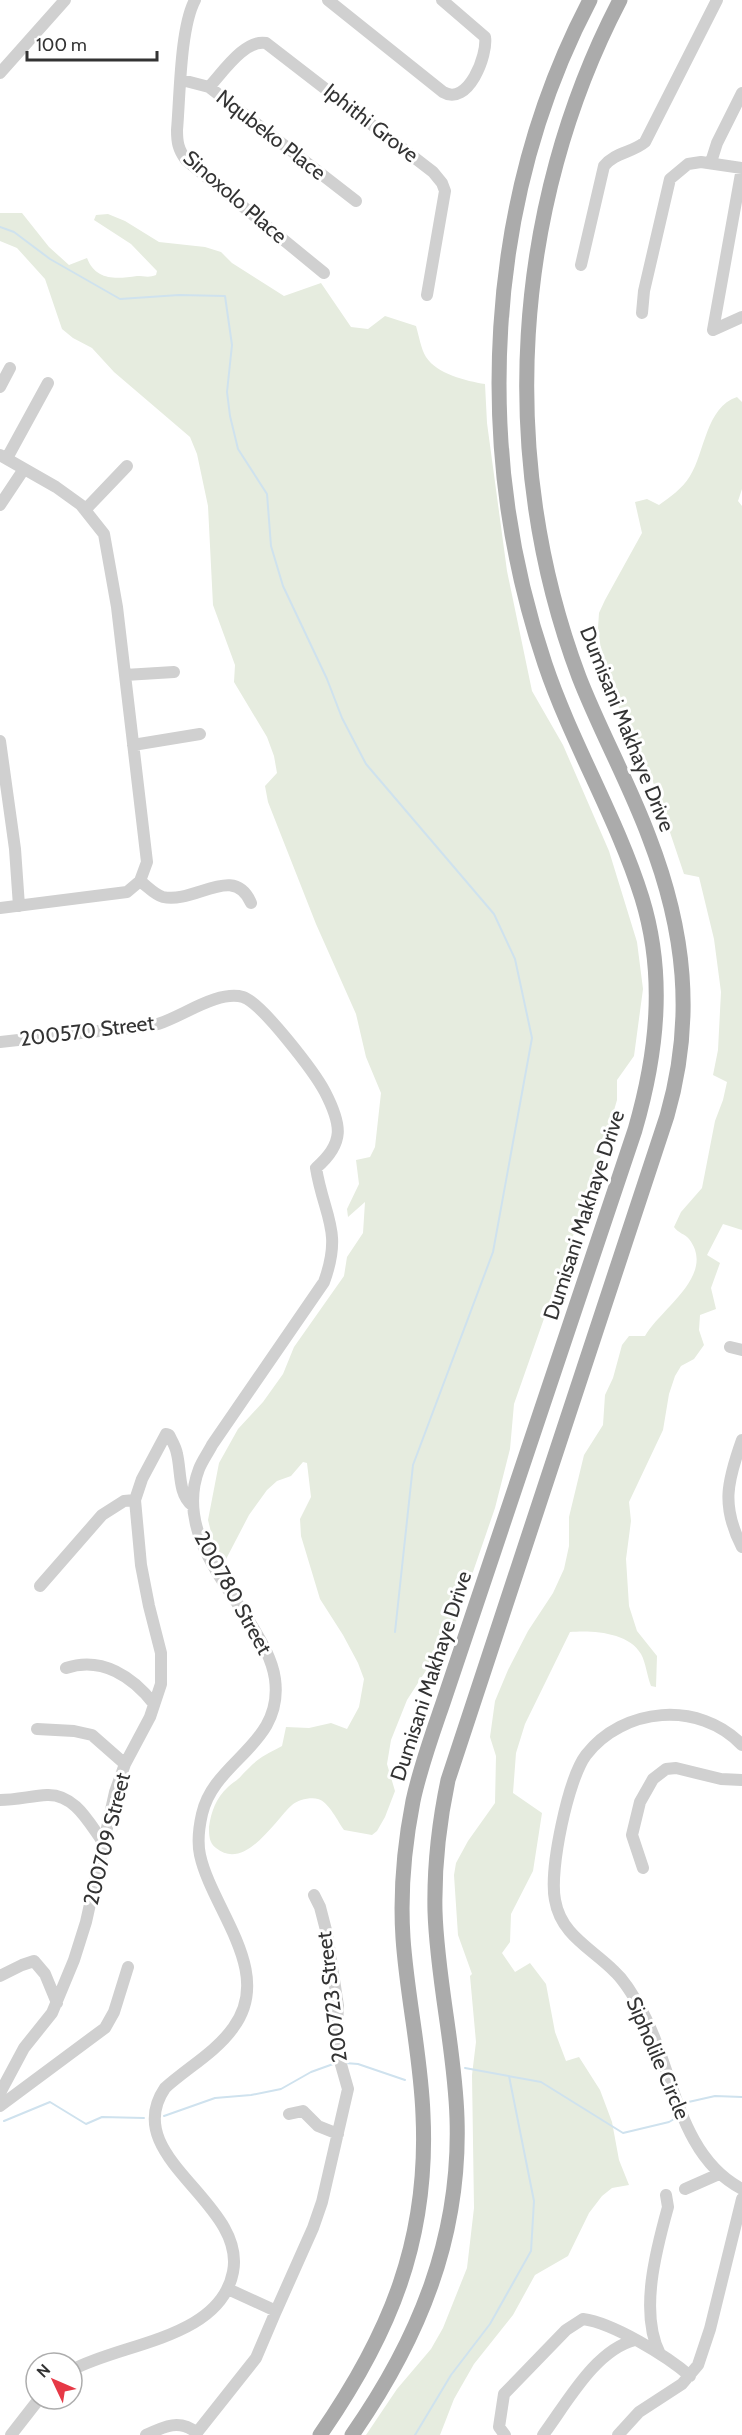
<svg xmlns="http://www.w3.org/2000/svg" width="742" height="2435" font-family="Cabin,sans-serif">
<style>
.green{fill:#e6ecdf}
.lines{fill:none;stroke-linecap:round;stroke-linejoin:round}
.stream{stroke:#cfe2ee;stroke-width:2}
.minor{stroke:#d0d0d0;stroke-width:12}
.major{stroke:#ababab;stroke-width:15}
.labels{text-anchor:middle;stroke-width:6;stroke-linejoin:round;paint-order:stroke}
.street-label{font-size:21px;fill:#333;stroke:#fff}
</style>
<rect width="100%" height="100%" fill="#fff"/>
<path class="green" d="M 0,213 L 22,213 L 49,247 L 69,265 L 87,258 C 96,281 116,279 137,276 C 144,276 149,278 156,275 L 157,271 L 131,244 L 94,220 L 96,215 L 108,214 L 125,221 L 159,242 L 205,247 L 221,252 L 232,263 L 284,296 L 321,283 L 351,327 L 368,329 L 385,316 L 416,326 C 419,336 421,349 426,357 C 437,374 466,381 485,384 L 487,423 L 507,571 L 532,691 L 563,745 L 609,851 L 637,942 L 643,989 L 634,1056 L 617,1080 L 617,1100 L 599,1162 L 514,1404 L 510,1449 L 495,1508 L 454,1627 L 407,1700 L 391,1740 L 387,1764 L 395,1791 L 385,1817 L 377,1831 L 372,1835 L 344,1830 C 338,1822 329,1802 318,1799 C 310,1797 298,1800 292,1805 C 275,1820 245,1872 216,1848 C 209,1843 209,1835 209,1827 C 211,1812 216,1798 228,1787 C 232,1783 238,1780 242,1775 C 258,1758 261,1757 282,1746 L 286,1727 L 309,1728 L 331,1723 L 347,1729 L 359,1707 L 364,1679 L 358,1663 L 343,1635 L 320,1599 L 301,1536 L 300,1519 L 311,1497 L 307,1463 L 303,1462 L 291,1476 L 277,1481 L 267,1490 L 249,1515 L 224,1563 L 215,1548 L 208,1520 L 219,1463 L 238,1429 L 263,1402 L 283,1374 L 294,1347 L 344,1276 L 347,1257 L 363,1233 L 365,1202 L 348,1217 L 347,1209 L 359,1184 L 356,1160 L 370,1157 L 375,1147 L 381,1093 L 366,1057 L 356,1014 L 316,924 L 268,802 L 265,786 L 277,773 L 274,756 L 267,737 L 234,682 L 235,665 L 213,605 L 208,506 L 197,454 L 190,437 L 114,372 L 92,348 L 73,338 L 62,329 L 45,279 L 17,248 L 0,241 Z
M 737,397 L 742,402 L 742,489 L 738,501 L 742,506 L 742,1230 L 723,1224 L 707,1255 L 720,1263 L 711,1288 L 716,1309 L 700,1315 L 699,1330 L 704,1345 L 694,1359 L 681,1366 L 675,1376 L 669,1394 L 663,1430 L 629,1502 L 631,1521 L 626,1559 L 629,1606 L 637,1631 L 657,1656 L 656,1687 L 651,1686 C 647,1676 646,1663 641,1654 C 629,1632 591,1630 570,1632 L 525,1724 L 516,1753 L 513,1793 L 542,1813 L 533,1871 L 511,1914 L 510,1942 L 502,1953 L 515,1972 L 530,1963 L 546,1984 L 555,2032 L 566,2061 L 579,2057 L 600,2090 L 612,2122 L 619,2160 L 629,2185 L 612,2188 L 602,2196 L 589,2213 L 568,2256 L 535,2275 L 513,2315 L 474,2364 L 454,2399 L 440,2435 L 366,2435 L 397,2389 L 431,2349 L 443,2328 L 467,2268 L 474,2208 L 472,2075 L 476,2042 L 470,1976 L 472,1974 L 458,1935 L 454,1875 L 456,1863 L 468,1841 L 495,1803 L 496,1756 L 490,1737 L 495,1701 L 508,1670 L 528,1631 L 553,1593 L 564,1569 L 569,1546 L 569,1517 L 584,1455 L 603,1425 L 605,1395 L 613,1378 L 622,1345 L 629,1336 L 645,1336 C 660,1309 717,1275 689,1239 C 685,1234 678,1233 674,1227 L 681,1212 L 702,1188 L 715,1121 L 723,1100 L 727,1082 L 713,1075 L 718,1050 L 721,992 L 714,939 L 699,877 L 684,874 L 649,770 L 620,711 L 601,650 L 598,628 L 599,613 L 605,600 L 642,533 L 635,502 L 647,499 L 659,505 C 670,497 682,489 690,476 C 705,452 706,407 737,397 Z"/>
<g class="lines">
<path class="stream" d="M 0,227 L 14,232 L 50,259 L 120,299 L 179,295 L 225,296 L 232,345 L 227,392 L 230,416 L 238,449 L 267,494 L 271,546 L 283,586 L 327,679 L 342,718 L 366,764 L 494,914 L 515,959 L 532,1038 L 493,1252 L 413,1465 L 395,1632
M 345,2063 L 358,2064 L 405,2080
M 465,2068 L 541,2082 L 623,2133 L 669,2122 L 676,2118
M 684,2103 L 715,2096 L 742,2097
M 164,2116 L 215,2098 L 251,2095 L 281,2089 L 311,2072 L 336,2063
M 4,2121 L 50,2102 L 86,2124 L 102,2117 L 144,2118
M 415,2435 L 451,2375 L 490,2324 L 531,2251 L 534,2201 L 509,2076"/>
<path class="minor" d="M 195,0 C 180,28 180,96 177,130 C 177,142 178,149 186,160 L 324,273
M 328,0 L 443,92 C 468,107 488,55 485,37 L 442,0
M 0,73 L 65,0
M 182,80 L 209,87 L 356,201
M 209,87 C 223,72 245,39 266,43 L 433,172 L 442,183 L 445,191 L 427,295
M 711,162 L 717,143 L 742,93
M 742,168 L 713,330 L 742,317
M 581,265 L 604,166 C 615,152 632,153 645,142 L 717,0
M 642,313 L 644,291 L 670,179 L 688,164 L 701,162 L 742,168
M 0,387 L 10,368
M 0,455 L 56,487 L 81,505 L 104,534 L 117,607 L 147,862 L 140,881 L 127,892 L 0,908
M 7,458 L 48,383
M 0,505 L 24,469
M 85,510 L 127,466
M 125,675 L 174,672
M 0,741 L 15,849 L 19,906
M 133,745 L 200,734
M 140,881 C 147,886 155,895 163,897 C 195,904 234,863 251,903
M 0,1042 C 36,1038 72,1034 108,1030 C 124,1028 143,1028 158,1024 C 183,1016 218,990 243,997 C 262,1003 315,1073 325,1092 C 342,1125 345,1143 316,1168 C 324,1217 343,1230 324,1282 L 212,1445 C 208,1453 202,1461 199,1469 C 177,1526 220,1576 249,1621 C 260,1639 272,1658 275,1679 C 284,1745 214,1760 202,1814 C 199,1827 197,1841 200,1855 C 212,1910 275,1972 233,2028 C 216,2052 187,2068 165,2088 C 118,2157 247,2202 233,2272 C 220,2339 121,2343 72,2370
M 730,1347 L 742,1350
M 742,1440 C 727,1482 721,1506 742,1547
M 40,1586 L 102,1515 L 124,1501 L 135,1500
M 66,1668 C 102,1656 133,1677 154,1704
M 37,1729 L 74,1731 L 92,1735 L 125,1764
M 742,1745 C 699,1700 623,1707 586,1755 C 568,1779 549,1870 555,1900 C 561,1935 591,1948 614,1971 C 624,1980 631,1992 638,2004 C 674,2063 675,2154 742,2189
M 0,1800 C 16,1800 31,1796 47,1795 C 75,1794 89,1823 103,1842
M 643,1868 L 632,1835 L 640,1802 L 653,1779 L 666,1769 L 676,1768 L 721,1779 L 742,1780
M 0,1976 L 22,1965 L 34,1961 L 45,1974 L 57,2003
M 0,2093 L 24,2048 L 52,2013 L 74,1960 L 86,1922 L 115,1792 L 125,1764 L 150,1717 L 161,1684 L 161,1653 L 149,1606 L 141,1565 L 135,1500 L 142,1479 L 166,1434 L 169,1435 C 172,1441 176,1447 177,1454 C 181,1469 178,1495 192,1505
M 0,2106 L 105,2028 L 114,2012 L 128,1967
M 289,2114 L 303,2111 L 318,2126 L 338,2134
M 685,2189 L 719,2174
M 276,2311 L 313,2228 L 322,2202 L 348,2089 L 336,2047 L 338,2006 L 327,1934 L 320,1907 L 314,1895
M 660,2354 C 639,2313 656,2250 668,2207 L 666,2195
M 11,2435 L 39,2399
M 146,2435 C 165,2426 180,2419 197,2433
M 195,2435 L 256,2358 L 276,2311 L 228,2289
M 505,2435 L 499,2427 L 504,2394 L 566,2330 L 583,2319 C 613,2323 667,2356 690,2376
M 543,2435 C 567,2403 595,2350 635,2340
M 618,2435 L 639,2412 L 682,2384 L 698,2365 L 710,2329 L 742,2199"/>
<path class="major" d="M 320,2435 C 390,2334 429,2240 423,2115 C 421,2056 407,1997 403,1938 C 400,1892 404,1847 413,1801 C 420,1768 432,1735 443,1703 C 459,1655 475,1607 491,1560 C 539,1417 587,1274 635,1130 C 657,1054 666,976 642,898 C 617,818 572,744 545,664 C 473,450 484,202 590,0
M 352,2435 C 419,2339 461,2237 457,2118 C 455,2049 437,1980 435,1911 C 434,1866 439,1823 448,1780 L 667,1116 C 695,1019 685,930 649,837 C 629,783 600,731 579,677 C 497,459 512,207 620,0"/>
</g>
<g class="labels">
<g class="street-label">
<text transform="translate(371 123) rotate(38)" y="7">Iphithi Grove</text>
<text transform="translate(271 135) rotate(38)" y="7">Nqubeko Place</text>
<text transform="translate(235 197) rotate(41)" y="7">Sinoxolo Place</text>
<text transform="translate(627 729) rotate(68)" y="7">Dumisani Makhaye Drive</text>
<text transform="translate(87 1031) rotate(-7)" y="7">200570 Street</text>
<text transform="translate(584 1215) rotate(-72)" y="7">Dumisani Makhaye Drive</text>
<text transform="translate(233 1593) rotate(61)" y="7">200780 Street</text>
<text transform="translate(431 1676) rotate(-72)" y="7">Dumisani Makhaye Drive</text>
<text transform="translate(107 1839) rotate(-76)" y="7">200709 Street</text>
<text transform="translate(332 1997) rotate(-97)" y="7">200723 Street</text>
<text transform="translate(658 2058) rotate(67)" y="7">Sipholile Circle</text>
</g>
</g>
<g transform="translate(54 2381) rotate(314)"><circle r="28" fill="#ffffff" stroke="#adadad" stroke-width="1.5"/>
<path d="M0-4.5L10 22L0 15L-10 22Z" fill="#e63946"/>
<text y="-9" font-size="16" font-weight="bold" text-anchor="middle" fill="#333333">N</text>
</g>
<path d="M27 51v9h130v-9" fill="none" stroke="#333333" stroke-width="3"/>
<text x="36" y="51" font-size="18" fill="#333333" stroke="#ffffff" stroke-width="4.5" paint-order="stroke">100 m</text>
</svg>
